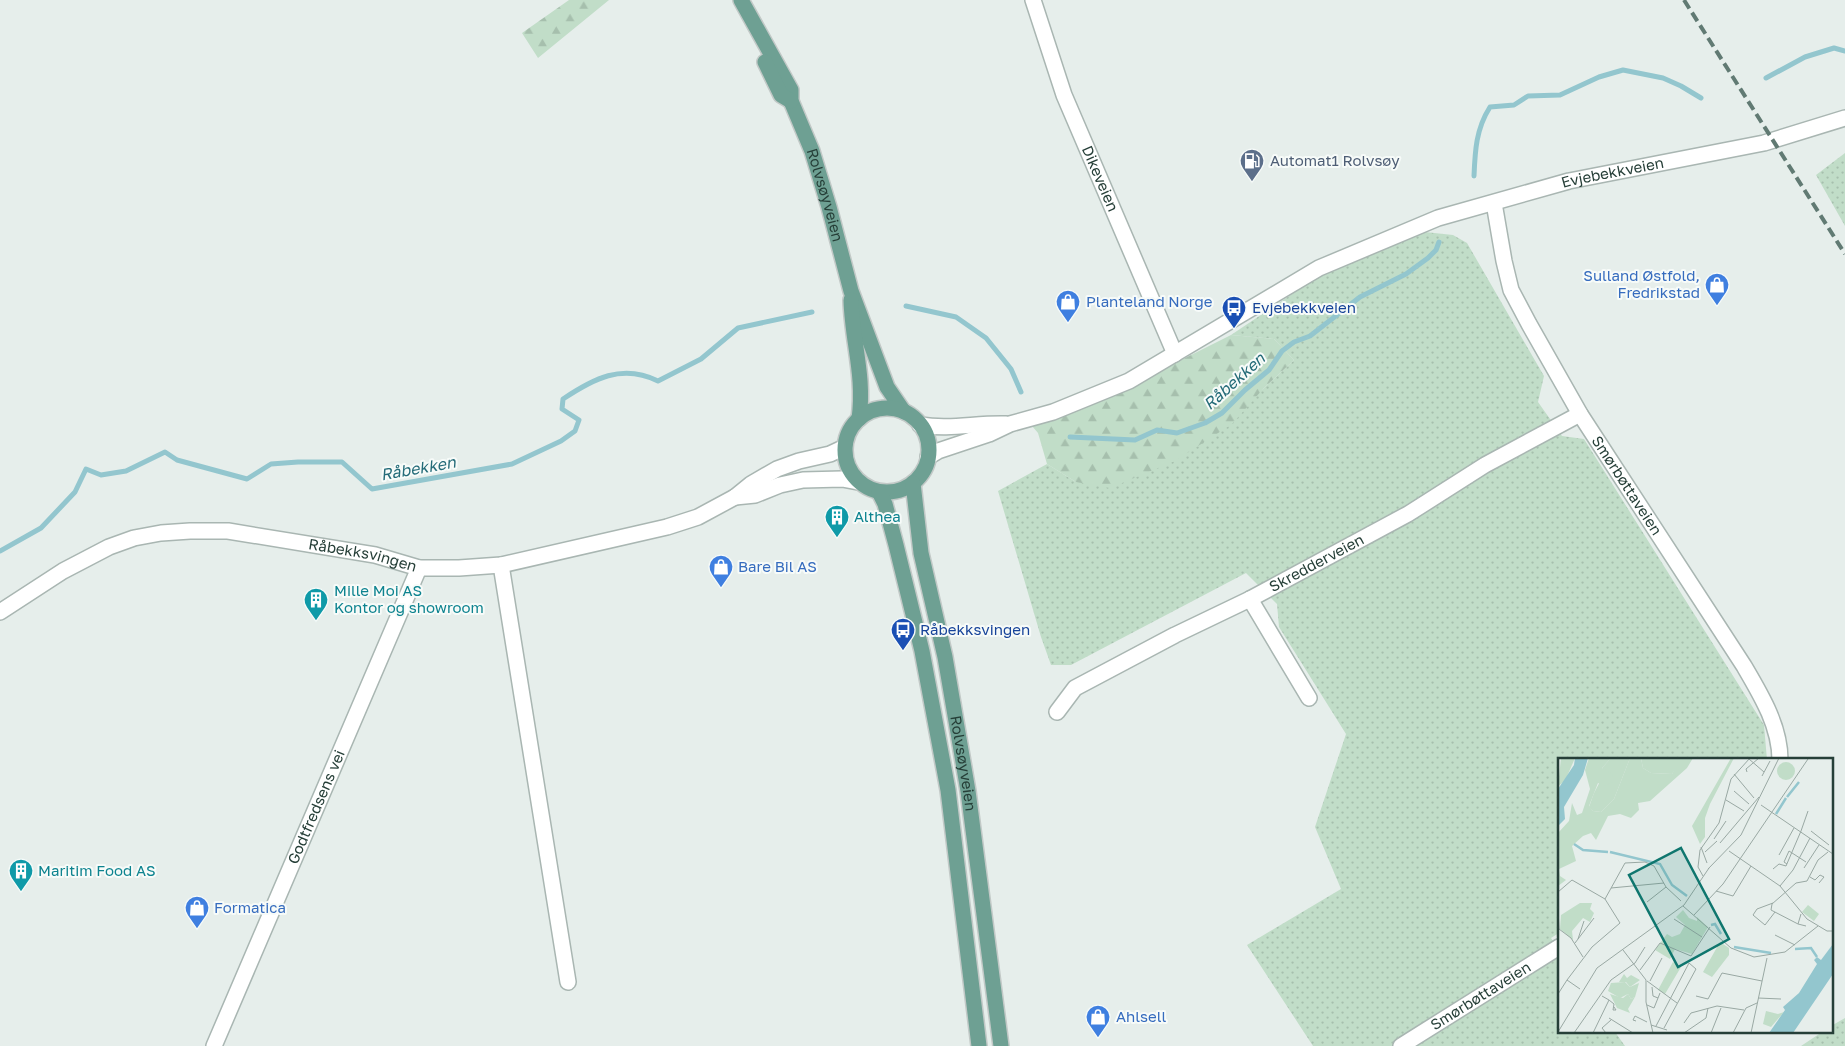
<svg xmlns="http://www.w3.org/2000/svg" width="1845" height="1046" font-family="'Golos Text',sans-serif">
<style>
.grass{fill:url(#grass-dots)}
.forest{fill:url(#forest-firs)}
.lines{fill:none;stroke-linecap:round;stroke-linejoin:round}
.stream{stroke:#93c6ce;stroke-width:5}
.minor-casing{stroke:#a9b6b2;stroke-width:18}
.major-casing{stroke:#c2c9c7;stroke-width:18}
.minor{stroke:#fff;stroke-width:15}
.major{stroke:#6ea093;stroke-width:15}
.rail{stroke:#617a73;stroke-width:4;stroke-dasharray:10 5;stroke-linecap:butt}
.labels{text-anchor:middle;stroke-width:4;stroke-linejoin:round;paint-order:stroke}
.service-label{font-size:15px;fill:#4e5e75;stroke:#f7fbf9;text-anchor:start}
.street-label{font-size:15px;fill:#263f38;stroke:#f7fbf9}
.shop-label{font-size:15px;fill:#366cbe;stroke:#f7fbf9;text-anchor:start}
.transit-label{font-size:15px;fill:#164399;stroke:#f7fbf9;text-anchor:start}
.culture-label{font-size:15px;fill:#0d838f;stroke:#f7fbf9;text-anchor:start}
.water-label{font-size:16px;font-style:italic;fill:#246b78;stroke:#f7fbf9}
.inset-river{fill:none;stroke:#93c6ce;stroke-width:2.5}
.inset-road{fill:none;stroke:#99a8a3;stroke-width:1}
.view{fill:#0f766e;fill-opacity:0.15;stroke:#0f766e;stroke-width:2.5}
.inset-edge{fill:none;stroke:#263f38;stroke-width:2.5}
</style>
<defs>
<pattern id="grass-dots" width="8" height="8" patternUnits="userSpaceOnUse" patternTransform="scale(1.25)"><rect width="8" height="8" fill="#c1ddc8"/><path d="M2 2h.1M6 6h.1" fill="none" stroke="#a6bfad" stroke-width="1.8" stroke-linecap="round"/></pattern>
<pattern id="forest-firs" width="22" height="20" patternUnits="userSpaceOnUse" patternTransform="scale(1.25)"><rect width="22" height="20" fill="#c1ddc8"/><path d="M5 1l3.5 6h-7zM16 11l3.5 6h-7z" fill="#a6bfad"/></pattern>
</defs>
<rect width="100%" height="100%" fill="#e6eeeb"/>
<path class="grass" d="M 1845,153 L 1845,226 L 1816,175 Z
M 1425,232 L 1453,235 L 1467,243 L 1544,376 L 1538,402 L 1562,436 L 1584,439 L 1764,725 L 1767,760 L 1559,760 L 1559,933 L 1551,938 L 1559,950 L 1559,1032 L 1615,1032 L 1625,1046 L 1313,1046 L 1247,945 L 1341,889 L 1315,827 L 1346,734 L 1279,627 L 1277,604 L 1246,573 L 1071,665 L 1051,665 L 1041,637 L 998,491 L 1047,464 L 1076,482 L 1263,389 L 1294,360 L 1274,339 L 1231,335 L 1328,270 Z
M 1845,1018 L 1845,1046 L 1801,1046 L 1822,1032 L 1831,1032 L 1831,1026 Z"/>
<path class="forest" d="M 569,0 L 609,0 L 538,58 L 522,33 Z
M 1231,335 L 1274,339 L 1294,360 L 1263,389 L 1232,424 L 1175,461 L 1110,488 L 1076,482 L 1047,464 L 1038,433 L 1032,426 L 1101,400 Z"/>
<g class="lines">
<path class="stream" d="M 1766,78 L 1805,57 L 1834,48 L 1845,51
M 1474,176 C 1475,151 1476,129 1490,107 L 1514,105 L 1528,96 L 1560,95 L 1599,77 L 1623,70 L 1663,78 L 1681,86 L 1701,98
M 906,306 L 956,317 L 986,338 L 1011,369 L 1021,392
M 1070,437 L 1135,440 L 1157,430 L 1177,433 L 1205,423 L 1222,413 L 1245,390 L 1269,370 L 1282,351 L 1294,342 L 1310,336 L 1360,297 L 1406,274 L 1428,258 L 1436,250 L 1439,242
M 0,551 L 41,528 L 75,492 L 86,469 L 101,475 L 126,471 L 165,452 L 177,460 L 247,479 L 271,464 L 298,462 L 342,462 L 372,489 L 512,464 L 561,441 L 575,431 L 579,420 L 562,409 L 563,399 C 593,379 622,363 658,381 L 701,359 L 738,328 L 812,312"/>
<defs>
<g id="minor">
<path id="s1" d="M 1033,0 L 1064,95 L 1175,354"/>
<path id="s2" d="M 1494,203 L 1504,261 L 1511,290 L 1529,324 L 1580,414 L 1744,666 C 1761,695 1780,726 1780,760"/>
<path d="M 920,425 C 951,430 975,423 1006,424"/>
<path id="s3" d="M 928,457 L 938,451 L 989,434 L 1010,424 L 1053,412 L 1129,381 L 1319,268 L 1438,218 L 1569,181 L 1764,143 L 1845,118"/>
<path d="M 735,497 L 755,495 L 780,485 L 803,480 L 842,479 L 858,482"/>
<path d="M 501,565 L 568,982"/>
<path d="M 1250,599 L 1309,698"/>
<path id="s4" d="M 0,612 L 63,571 L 109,547 L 134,538 L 161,533 L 190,531 L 228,531 L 375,555 L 419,568 L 459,568 L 501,565 L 667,527 L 698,517 L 735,497 L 751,484 L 777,469 L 799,461 L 830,454 L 845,447"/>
<path id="s5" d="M 1057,712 L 1075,688 L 1175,635 L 1250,599 L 1408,514 L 1485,465 L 1580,414"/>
<path id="s6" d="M 214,1046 L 419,568"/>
<path id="s7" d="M 1401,1046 L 1559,947"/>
</g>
<g id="major">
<path id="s8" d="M 741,0 L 791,90 L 791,101 L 812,151 L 829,207 L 851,291 L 887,387 L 904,412"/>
<path d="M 765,62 L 781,95 L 791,101"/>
<path d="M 851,300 C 852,341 865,376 859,419"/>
<circle cx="887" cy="450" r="42"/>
<path id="s9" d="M 913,483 L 921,553 L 945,657 L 968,791 L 1001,1046"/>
<path d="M 879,492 L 885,504 L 896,545 L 922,651 L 948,790 L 979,1046"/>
</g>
</defs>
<use href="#minor" class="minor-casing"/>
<use href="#major" class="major-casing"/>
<use href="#minor" class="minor"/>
<use href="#major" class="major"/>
<path class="rail" d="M 1684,0 L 1845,254"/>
</g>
<defs>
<symbol id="fuel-pin" viewBox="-11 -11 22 30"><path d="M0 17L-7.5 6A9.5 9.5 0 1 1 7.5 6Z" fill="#5c6f8a" stroke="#f7fbf9"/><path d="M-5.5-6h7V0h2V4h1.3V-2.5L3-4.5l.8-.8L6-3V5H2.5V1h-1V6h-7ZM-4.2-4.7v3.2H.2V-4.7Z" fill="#fff"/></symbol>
<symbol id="shop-pin" viewBox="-11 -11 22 30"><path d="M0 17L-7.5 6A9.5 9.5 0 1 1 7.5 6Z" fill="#3f7fe0" stroke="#f7fbf9"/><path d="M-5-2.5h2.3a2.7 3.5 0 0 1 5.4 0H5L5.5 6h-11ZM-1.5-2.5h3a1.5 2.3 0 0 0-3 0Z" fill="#fff"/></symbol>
<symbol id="bus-pin" viewBox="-11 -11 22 30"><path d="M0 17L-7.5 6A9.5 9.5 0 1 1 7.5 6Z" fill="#1a4fb4" stroke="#f7fbf9"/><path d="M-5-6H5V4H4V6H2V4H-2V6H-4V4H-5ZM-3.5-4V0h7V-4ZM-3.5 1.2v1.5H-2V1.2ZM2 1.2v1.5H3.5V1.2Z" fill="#fff"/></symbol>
<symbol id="building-pin" viewBox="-11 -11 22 30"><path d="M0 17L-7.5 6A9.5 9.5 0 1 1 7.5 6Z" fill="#0f9aa8" stroke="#f7fbf9"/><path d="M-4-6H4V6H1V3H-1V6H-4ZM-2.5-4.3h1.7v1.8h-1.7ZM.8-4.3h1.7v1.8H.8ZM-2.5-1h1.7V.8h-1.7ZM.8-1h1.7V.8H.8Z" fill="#fff"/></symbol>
</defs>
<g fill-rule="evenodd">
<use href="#fuel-pin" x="1238" y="147" width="28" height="38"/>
<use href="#shop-pin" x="1703" y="271" width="28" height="38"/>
<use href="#shop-pin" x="1054" y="288" width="28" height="38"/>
<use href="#bus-pin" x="1220" y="294" width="28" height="38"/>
<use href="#building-pin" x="823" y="503" width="28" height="38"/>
<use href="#shop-pin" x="707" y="553" width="28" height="38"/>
<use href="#building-pin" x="302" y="586" width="28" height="38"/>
<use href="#bus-pin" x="889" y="616" width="28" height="38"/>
<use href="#building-pin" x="7" y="857" width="28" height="38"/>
<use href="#shop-pin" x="183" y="894" width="28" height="38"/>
<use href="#shop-pin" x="1084" y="1003" width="28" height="38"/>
</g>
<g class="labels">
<g class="service-label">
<text x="1270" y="166">Automat1 Rolvsøy</text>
</g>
<g class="street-label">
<text dy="5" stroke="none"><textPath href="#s3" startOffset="746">Evjebekkveien</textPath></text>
<text dy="5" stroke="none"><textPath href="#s1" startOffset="191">Dikeveien</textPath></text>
<text dy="5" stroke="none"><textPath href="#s8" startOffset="214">Rolvsøyveien</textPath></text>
<text dy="5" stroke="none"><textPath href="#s2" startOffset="316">Smørbøttaveien</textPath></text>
<text dy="5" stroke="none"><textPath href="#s4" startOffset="385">Råbekksvingen</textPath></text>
<text dy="5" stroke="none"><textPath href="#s5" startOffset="302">Skredderveien</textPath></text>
<text dy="5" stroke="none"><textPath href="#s9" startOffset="285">Rolvsøyveien</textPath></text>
<text dy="5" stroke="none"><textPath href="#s6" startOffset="260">Godtfredsens vei</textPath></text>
<text dy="5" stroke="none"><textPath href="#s7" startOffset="94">Smørbøttaveien</textPath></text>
</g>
<g class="shop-label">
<text x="1700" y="281" text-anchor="end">Sulland Østfold,<tspan x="1700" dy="17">Fredrikstad</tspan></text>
<text x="1086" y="307">Planteland Norge</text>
<text x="738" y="572">Bare Bil AS</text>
<text x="214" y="913">Formatica</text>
<text x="1116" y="1022">Ahlsell</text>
</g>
<g class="transit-label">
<text x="1252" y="313">Evjebekkveien</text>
<text x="920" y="635">Råbekksvingen</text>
</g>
<g class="culture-label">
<text x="854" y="522">Althea</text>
<text x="334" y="596">Mille Moi AS<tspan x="334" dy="17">Kontor og showroom</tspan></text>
<text x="38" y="876">Maritim Food AS</text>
</g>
<g class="water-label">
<text transform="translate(1234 381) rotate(-42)" y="6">Råbekken</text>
<text transform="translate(418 468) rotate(-10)" y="6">Råbekken</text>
</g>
</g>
<g transform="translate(1558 758)">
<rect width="275" height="275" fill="#e6eeeb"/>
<path d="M 53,0 L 72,0 L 56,41 L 43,54 L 35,53 L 31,49 L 36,35 L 47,14 L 44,10 ZM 83,0 L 122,0 L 122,4 L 114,16 L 93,15 L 85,10 ZM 125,152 L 131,160 L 139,163 L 139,159 L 150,169 L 134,196 L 117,191 L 112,201 L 97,192 L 109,176 L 114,179 L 122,176 L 127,167 L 118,159 ZM 162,184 L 171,190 L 171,197 L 154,219 L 145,214 ZM 115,204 L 123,209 L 107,236 L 100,232 Z" fill="#c1ddc8"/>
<path d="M 3,0 L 17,0 L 7,23 L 0,28 ZM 31,0 L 53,0 L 44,10 L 54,16 L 55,24 L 46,28 L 40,25 L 31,48 L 35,53 L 43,54 L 56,41 L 72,0 L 83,0 L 85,10 L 93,15 L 114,16 L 122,0 L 135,0 L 129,10 L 92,43 L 80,45 L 81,52 L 73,60 L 62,56 L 50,58 L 38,82 L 33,75 L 25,78 L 14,88 L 18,103 L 1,111 L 2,118 L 8,122 L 0,128 L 0,75 L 11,63 L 14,45 L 19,57 L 24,55 L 32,31 L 27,12 ZM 173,0 L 176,0 L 152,46 L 147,60 L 147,79 L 142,86 L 134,68 ZM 22,145 L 34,145 L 32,151 L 36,155 L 32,164 L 25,160 L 14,173 L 15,182 L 2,171 L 3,157 ZM 66,216 L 69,220 L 73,217 L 82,222 L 72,229 L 68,224 L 61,224 ZM 52,236 L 65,240 L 70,236 L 73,241 L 77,239 L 70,251 L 72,255 L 59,250 ZM 208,253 L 220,256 L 226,254 L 213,269 L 205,266 Z" fill="#c1ddc8"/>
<path d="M 67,224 L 72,229 L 81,225 L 77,239 L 73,241 L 70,236 L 62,240 L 50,233 L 53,225 Z" fill="#c1ddc8"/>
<path d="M219 13a9 9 0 1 1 18 0a9 9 0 1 1-18 0ZM 250,147 L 261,156 L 256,163 L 244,154 Z" fill="#c1ddc8"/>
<path d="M 17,0 L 30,0 L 25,17 L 6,49 L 7,61 L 0,68 L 0,31 L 16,7 ZM 275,186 L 275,216 L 235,275 L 211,275 L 227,252 L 225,249 L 241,235 L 259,206 L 256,202 L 259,199 L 263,202 Z" fill="#93c6ce"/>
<path class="inset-river" d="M 229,39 L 241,24M 218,56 L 228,40M 16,86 L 25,92 L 50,94M 52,94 L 102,106 L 114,127 L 129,138M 153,167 L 157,166 L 163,176M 176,189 L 213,195M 237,191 L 253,190 L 259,199"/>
<path class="inset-road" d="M 191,1 L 206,14M 189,14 L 188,11 L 201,0M 176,16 L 196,40M 204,18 L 212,3M 176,33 L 191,46M 168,42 L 186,53M 203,47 L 275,96M 243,73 L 250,53M 253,73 L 271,87M 156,81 L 168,63M 162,85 L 201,39M 143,89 L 149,105M 171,93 L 222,128 L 249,161 L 269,173 L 275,173M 147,94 L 159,83M 221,97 L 236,70M 229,106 L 226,104 L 231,93 L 248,104M 246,110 L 261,87M 150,111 L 183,77 L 221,0M 215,111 L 221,106 L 228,108 L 243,73M 145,118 L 140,109 L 142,92 L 161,65 L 173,21 L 192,0M 252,119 L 257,122 L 262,117 L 266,119 L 261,125M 222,128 L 235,112 L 252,80M 53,130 L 106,125M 158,133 L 175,138 L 193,108M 0,134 L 14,122 L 47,141M 89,144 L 108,129M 215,145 L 199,151 L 195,157 L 207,167 L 217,154M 125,148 L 173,190 L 196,199 L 227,194 L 260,168M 0,150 L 1,171 L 13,180 L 25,199M 243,156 L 240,166 L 248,168M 136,157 L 165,126 L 250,1M 116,161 L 144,179M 240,166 L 213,152 L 214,146 L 238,125 L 249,123 L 260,102 L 270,94M 217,177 L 237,187M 20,181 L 26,163M 17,185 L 36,160M 65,192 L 88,222 L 88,244 L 95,275M 82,212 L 102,185 L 133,198 L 152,169M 89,223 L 119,245M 92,223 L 104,200M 94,229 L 95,238 L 100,240 L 102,235M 22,231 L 9,222 L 34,189 L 62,165 L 47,141 L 67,105 L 87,104 L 96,108 L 108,129 L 123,143M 0,236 L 9,222M 138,238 L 150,241 L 164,215 L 204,223M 200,240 L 223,241M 51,242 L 56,246 L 55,252 L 58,252 L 56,249M 89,247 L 96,250 L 100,240M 51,260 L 75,275M 78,263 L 75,262 L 77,258 L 89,264M 126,265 L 133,255 L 159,248 L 186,252M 93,267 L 109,272M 98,268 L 131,205 L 138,211 L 106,270M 0,274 L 39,210 L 126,147 L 151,110M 16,275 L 53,222 L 77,205 L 87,189M 35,275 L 51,242 L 44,238M 48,275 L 44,270 L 53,262M 126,275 L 148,260 L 150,250M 153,275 L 163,250M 175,275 L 188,250 L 199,245M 193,275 L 209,200"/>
<path class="view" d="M 123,90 L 171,181 L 120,209 L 71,117 Z"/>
<rect width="275" height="275" class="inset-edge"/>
</g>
</svg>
